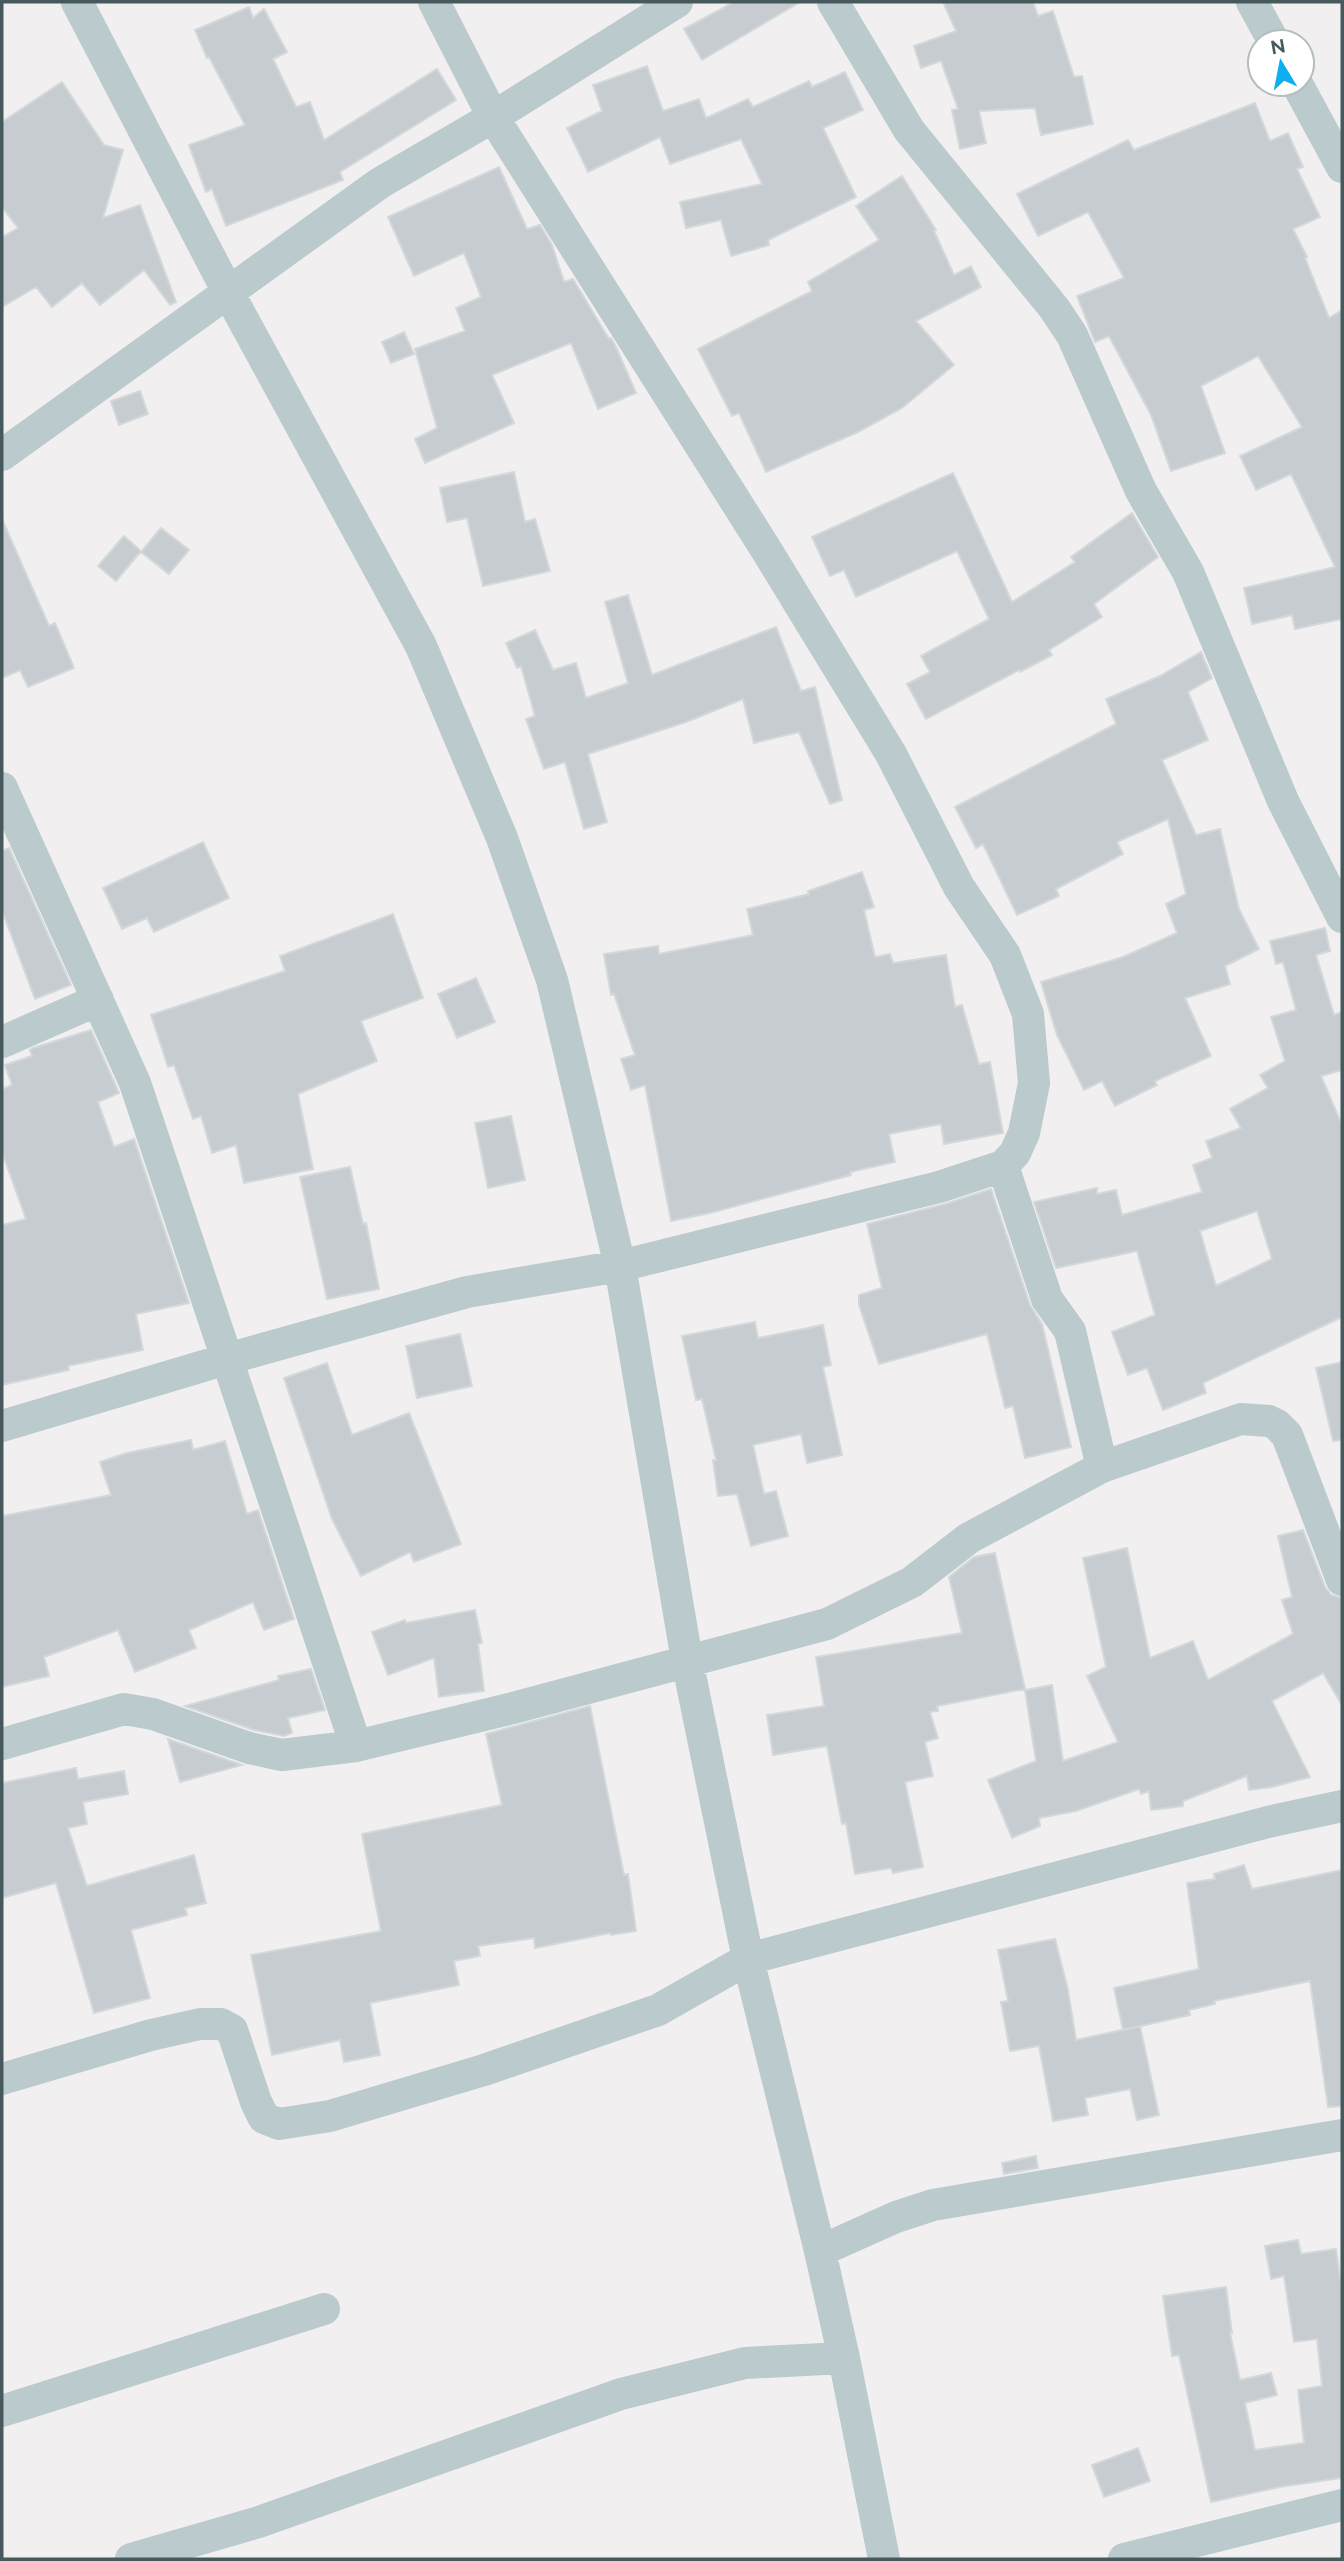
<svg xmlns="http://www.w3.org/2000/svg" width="1344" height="2561" font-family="Raleway,sans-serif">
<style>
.building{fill:#c6cccf;stroke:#d3d8db;stroke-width:2;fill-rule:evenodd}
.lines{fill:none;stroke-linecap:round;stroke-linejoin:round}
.minor{stroke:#bacacd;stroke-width:32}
</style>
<rect width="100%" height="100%" fill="#f2eff0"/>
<path class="building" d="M 734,2 L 800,2 L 702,60 L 684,29 Z
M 943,2 L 1033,2 L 1038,16 L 1053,11 L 1074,77 L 1082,76 L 1093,124 L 1041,135 L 1035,108 L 979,111 L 986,143 L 960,149 L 952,110 L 958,109 L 941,61 L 921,68 L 914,46 L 956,31 Z
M 249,7 L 253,18 L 264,9 L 287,52 L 273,59 L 296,107 L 310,102 L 324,140 L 437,69 L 456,100 L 340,172 L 343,180 L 226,226 L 212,189 L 206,192 L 189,145 L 245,125 L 209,57 L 207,58 L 195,30 Z
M 647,66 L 663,111 L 699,99 L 706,118 L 748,99 L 753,107 L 809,81 L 812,87 L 845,72 L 863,110 L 823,128 L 856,197 L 768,240 L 769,245 L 731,256 L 721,220 L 686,228 L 680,202 L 762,184 L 741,139 L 670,164 L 660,137 L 588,172 L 567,128 L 602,111 L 593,85 Z
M 62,82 L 104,145 L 123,150 L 103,218 L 140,205 L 176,302 L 170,305 L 144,270 L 100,305 L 82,283 L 52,307 L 36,287 L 2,307 L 2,237 L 18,228 L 2,207 L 2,122 Z
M 1255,103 L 1270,141 L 1288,133 L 1303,167 L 1297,169 L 1320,217 L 1293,229 L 1307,257 L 1305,258 L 1329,318 L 1342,310 L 1342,619 L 1295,629 L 1292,615 L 1252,624 L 1244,588 L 1335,567 L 1291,474 L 1256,490 L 1240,456 L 1302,427 L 1258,356 L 1201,386 L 1225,453 L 1171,471 L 1151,415 L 1109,336 L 1095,342 L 1077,296 L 1124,278 L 1088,212 L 1038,236 L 1017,194 L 1128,140 L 1134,150 Z
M 499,167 L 527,229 L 540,225 L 552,245 L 564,282 L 573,279 L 609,339 L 611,338 L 616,347 L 636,393 L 598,409 L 571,343 L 492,375 L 514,423 L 425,463 L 415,439 L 437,428 L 415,349 L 465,331 L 456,308 L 481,297 L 464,253 L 414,276 L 388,217 Z
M 902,176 L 936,230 L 934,231 L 954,275 L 971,266 L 981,287 L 916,321 L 954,365 L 902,408 L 858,432 L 766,472 L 739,413 L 732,416 L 698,349 L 812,291 L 808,282 L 879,240 L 856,206 Z
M 404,332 L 414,354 L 391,363 L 382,342 Z
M 140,391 L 148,414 L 119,425 L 111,401 Z
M 514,472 L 525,522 L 535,519 L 550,571 L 483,586 L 467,518 L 447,522 L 440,488 Z
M 953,473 L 1012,602 L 1075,562 L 1071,557 L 1132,513 L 1158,557 L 1094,604 L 1102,617 L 1049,650 L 1052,655 L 1020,672 L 1019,670 L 926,719 L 907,684 L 930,672 L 921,656 L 989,619 L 957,551 L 856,597 L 844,570 L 830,576 L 812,537 Z
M 2,519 L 49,626 L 55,623 L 74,668 L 28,687 L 20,670 L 2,678 Z
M 161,528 L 189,550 L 169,574 L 141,552 Z
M 124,536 L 141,551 L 116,581 L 98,566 Z
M 628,595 L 652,675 L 776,627 L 801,691 L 815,687 L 842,800 L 830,804 L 799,732 L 754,743 L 743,699 L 686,722 L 588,754 L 607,822 L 584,829 L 565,762 L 544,769 L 526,719 L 535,716 L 521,666 L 517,668 L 506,643 L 535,630 L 553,670 L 576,663 L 586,698 L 628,683 L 605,602 Z
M 1201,652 L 1212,678 L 1188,692 L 1208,740 L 1162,760 L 1196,835 L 1220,829 L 1239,909 L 1259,949 L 1225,966 L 1230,984 L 1185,998 L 1211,1056 L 1155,1081 L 1157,1085 L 1115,1106 L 1102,1081 L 1084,1090 L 1057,1035 L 1041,982 L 1123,957 L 1177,933 L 1166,904 L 1186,894 L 1168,819 L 1117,842 L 1123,854 L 1056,889 L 1059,896 L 1017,915 L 983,844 L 976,848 L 955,807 L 1116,724 L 1106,699 L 1160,676 Z
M 203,842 L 229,898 L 154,932 L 147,918 L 122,929 L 103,888 Z
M 9,848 L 71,985 L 35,999 L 2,910 L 2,851 Z
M 862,872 L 874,907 L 864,910 L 875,957 L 890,954 L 893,963 L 946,955 L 955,1007 L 962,1005 L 979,1064 L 990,1062 L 1003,1133 L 944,1144 L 941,1124 L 889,1134 L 895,1162 L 850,1172 L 851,1175 L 710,1213 L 671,1221 L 645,1085 L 631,1090 L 621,1059 L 635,1055 L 614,994 L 611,995 L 604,954 L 658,946 L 659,954 L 753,935 L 747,909 L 809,894 L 808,891 Z
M 393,914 L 423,998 L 361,1021 L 377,1061 L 298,1094 L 313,1169 L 244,1183 L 236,1145 L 212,1153 L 201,1116 L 193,1119 L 174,1065 L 168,1067 L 151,1015 L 285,971 L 280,956 Z
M 1325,928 L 1330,951 L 1316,955 L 1334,1015 L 1342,1012 L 1342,1070 L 1321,1076 L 1342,1125 L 1342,1317 L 1203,1383 L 1206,1393 L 1163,1410 L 1147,1368 L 1128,1375 L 1112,1332 L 1155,1315 L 1137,1251 L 1056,1268 L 1034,1202 L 1097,1188 L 1097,1194 L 1116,1190 L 1122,1215 L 1202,1192 L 1193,1165 L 1212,1158 L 1206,1141 L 1241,1128 L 1230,1109 L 1268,1088 L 1260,1075 L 1285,1061 L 1271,1017 L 1296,1010 L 1283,962 L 1276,964 L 1270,941 ZM 1257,1211 L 1272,1259 L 1216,1286 L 1200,1231 Z
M 476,978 L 495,1022 L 457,1038 L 438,994 Z
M 91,1030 L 119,1093 L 98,1102 L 114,1147 L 134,1139 L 189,1303 L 136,1314 L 143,1350 L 68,1366 L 69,1370 L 2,1385 L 2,1225 L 26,1219 L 2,1152 L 2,1089 L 12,1085 L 5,1065 L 32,1056 L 30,1050 L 33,1048 Z
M 511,1116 L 525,1180 L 488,1188 L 475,1123 Z
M 350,1167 L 363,1224 L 366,1223 L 379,1289 L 327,1299 L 300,1177 Z
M 991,1189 L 1030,1305 L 1042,1324 L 1071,1447 L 1025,1458 L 1013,1406 L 1005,1408 L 987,1334 L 879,1364 L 859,1305 L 859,1295 L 882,1288 L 867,1224 L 945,1204 Z
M 755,1322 L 758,1338 L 823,1325 L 831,1365 L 823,1367 L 842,1455 L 807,1463 L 801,1434 L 753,1445 L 764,1494 L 776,1491 L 788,1536 L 751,1546 L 737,1494 L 718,1496 L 713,1460 L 716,1460 L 702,1399 L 696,1400 L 682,1336 Z
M 460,1334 L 472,1386 L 417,1398 L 406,1346 Z
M 1342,1362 L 1342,1440 L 1333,1441 L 1316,1368 Z
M 327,1363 L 352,1435 L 409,1413 L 461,1544 L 414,1562 L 410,1552 L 361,1576 L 332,1519 L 284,1378 Z
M 191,1440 L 193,1450 L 225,1441 L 247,1514 L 258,1510 L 294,1619 L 264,1630 L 253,1602 L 189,1630 L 196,1648 L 135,1672 L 118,1630 L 44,1657 L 49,1676 L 2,1687 L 2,1516 L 111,1495 L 100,1462 L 127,1453 Z
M 1303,1530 L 1325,1587 L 1331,1595 L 1342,1598 L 1342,1705 L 1323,1673 L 1272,1701 L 1310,1777 L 1272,1787 L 1249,1790 L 1247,1776 L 1183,1801 L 1183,1806 L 1151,1810 L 1149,1791 L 1141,1794 L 1139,1789 L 1076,1811 L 1039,1818 L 1040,1826 L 1012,1838 L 988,1780 L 1036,1761 L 1025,1690 L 1052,1685 L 1063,1761 L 1118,1742 L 1087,1676 L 1106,1667 L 1083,1558 L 1127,1548 L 1150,1658 L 1193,1641 L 1208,1680 L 1293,1634 L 1282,1600 L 1292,1597 L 1278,1536 Z
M 995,1553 L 1025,1689 L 937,1706 L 938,1711 L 930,1712 L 938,1738 L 925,1742 L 933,1776 L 905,1782 L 923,1867 L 893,1873 L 891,1868 L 855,1874 L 846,1823 L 842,1824 L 827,1746 L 773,1755 L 767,1715 L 824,1706 L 816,1657 L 962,1633 L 949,1577 L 974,1557 Z
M 475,1610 L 482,1643 L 478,1644 L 484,1691 L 439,1697 L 434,1658 L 388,1675 L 372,1632 L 405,1620 L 406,1623 Z
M 311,1669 L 325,1710 L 288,1718 L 292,1733 L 284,1736 L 254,1730 L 185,1706 L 279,1680 L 278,1676 Z
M 590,1706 L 624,1875 L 628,1874 L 636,1931 L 611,1935 L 610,1933 L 535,1948 L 534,1938 L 478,1946 L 480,1956 L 454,1961 L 459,1985 L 370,2003 L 380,2055 L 344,2062 L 340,2040 L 272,2055 L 251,1955 L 381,1931 L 362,1834 L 502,1805 L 486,1734 Z
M 168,1739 L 242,1765 L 180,1782 Z
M 76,1768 L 78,1779 L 124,1771 L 128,1794 L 83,1802 L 87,1824 L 68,1828 L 87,1886 L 194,1855 L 206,1903 L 185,1908 L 187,1915 L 131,1930 L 150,1998 L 94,2013 L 56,1883 L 2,1898 L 2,1783 Z
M 1244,1865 L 1252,1889 L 1342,1870 L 1342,2106 L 1328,2107 L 1310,1981 L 1214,2001 L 1215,2004 L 1189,2010 L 1190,2015 L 1123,2030 L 1114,1988 L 1199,1969 L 1187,1883 L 1215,1879 L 1214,1874 Z
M 1055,1939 L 1068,1990 L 1076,2040 L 1140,2026 L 1159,2115 L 1137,2120 L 1130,2089 L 1085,2098 L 1088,2115 L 1053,2121 L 1039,2046 L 1010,2051 L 1001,2002 L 1008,2001 L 998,1950 Z
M 1036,2156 L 1038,2168 L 1004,2174 L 1002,2163 Z
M 1298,2240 L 1301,2254 L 1336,2249 L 1342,2291 L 1342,2478 L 1280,2487 L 1211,2502 L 1179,2355 L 1172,2356 L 1163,2296 L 1226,2287 L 1232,2333 L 1230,2333 L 1240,2380 L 1271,2373 L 1277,2395 L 1245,2403 L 1255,2450 L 1304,2443 L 1298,2390 L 1322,2386 L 1317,2339 L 1294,2342 L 1284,2276 L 1271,2279 L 1265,2246 Z
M 1138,2448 L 1150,2481 L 1104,2497 L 1092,2465 Z"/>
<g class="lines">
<path class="minor" d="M 77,2 L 228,292 L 421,646 L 502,838 L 552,980 L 620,1266 L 687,1660 L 748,1959 L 820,2251 L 844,2358
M 833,2 L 909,130 L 1054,308 L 1072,335 L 1141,491 L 1188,572 L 1283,801 L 1342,917
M 1252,2 L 1274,42
M 1297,84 L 1342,167
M 2,455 L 380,183 L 493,117 L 677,2
M 2,788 L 135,1083 L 356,1746 L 282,1755 L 249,1748 L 153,1714 L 124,1709 L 2,1744
M 2,1042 L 98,1000
M 1003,1166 L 1047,1299 L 1070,1331 L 1102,1467
M 2,1426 L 227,1359 L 467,1292 L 620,1266 L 939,1187 L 1003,1166 L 1015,1153 L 1024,1133 L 1034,1083 L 1028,1014 L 1005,955 L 959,887 L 891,754 L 767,551 L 493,117 L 434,2
M 356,1746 L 513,1708 L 827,1624 L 912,1582 L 969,1538 L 1102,1467 L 1241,1419 L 1269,1421 L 1277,1425 L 1287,1435 L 1342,1580
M 2,2079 L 151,2035 L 200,2024 L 221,2024 L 232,2030 L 256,2102 L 264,2118 L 279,2124 L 330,2116 L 484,2070 L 658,2010 L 748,1959 L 1272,1821 L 1342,1806
M 820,2251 L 896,2217 L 933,2205 L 1342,2135
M 2,2411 L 324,2309
M 131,2559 L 259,2522 L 621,2394 L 745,2363 L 844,2358 L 884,2559
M 1124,2559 L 1342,2505"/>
</g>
<rect width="1344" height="2561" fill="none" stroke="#465a5e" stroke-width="7"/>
<g transform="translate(1281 63) rotate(350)"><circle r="33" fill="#ffffff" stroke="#b5bdbf" stroke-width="2"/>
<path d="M0-5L12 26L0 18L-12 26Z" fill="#0dafef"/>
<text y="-10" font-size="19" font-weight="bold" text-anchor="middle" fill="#465a5e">N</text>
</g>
</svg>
